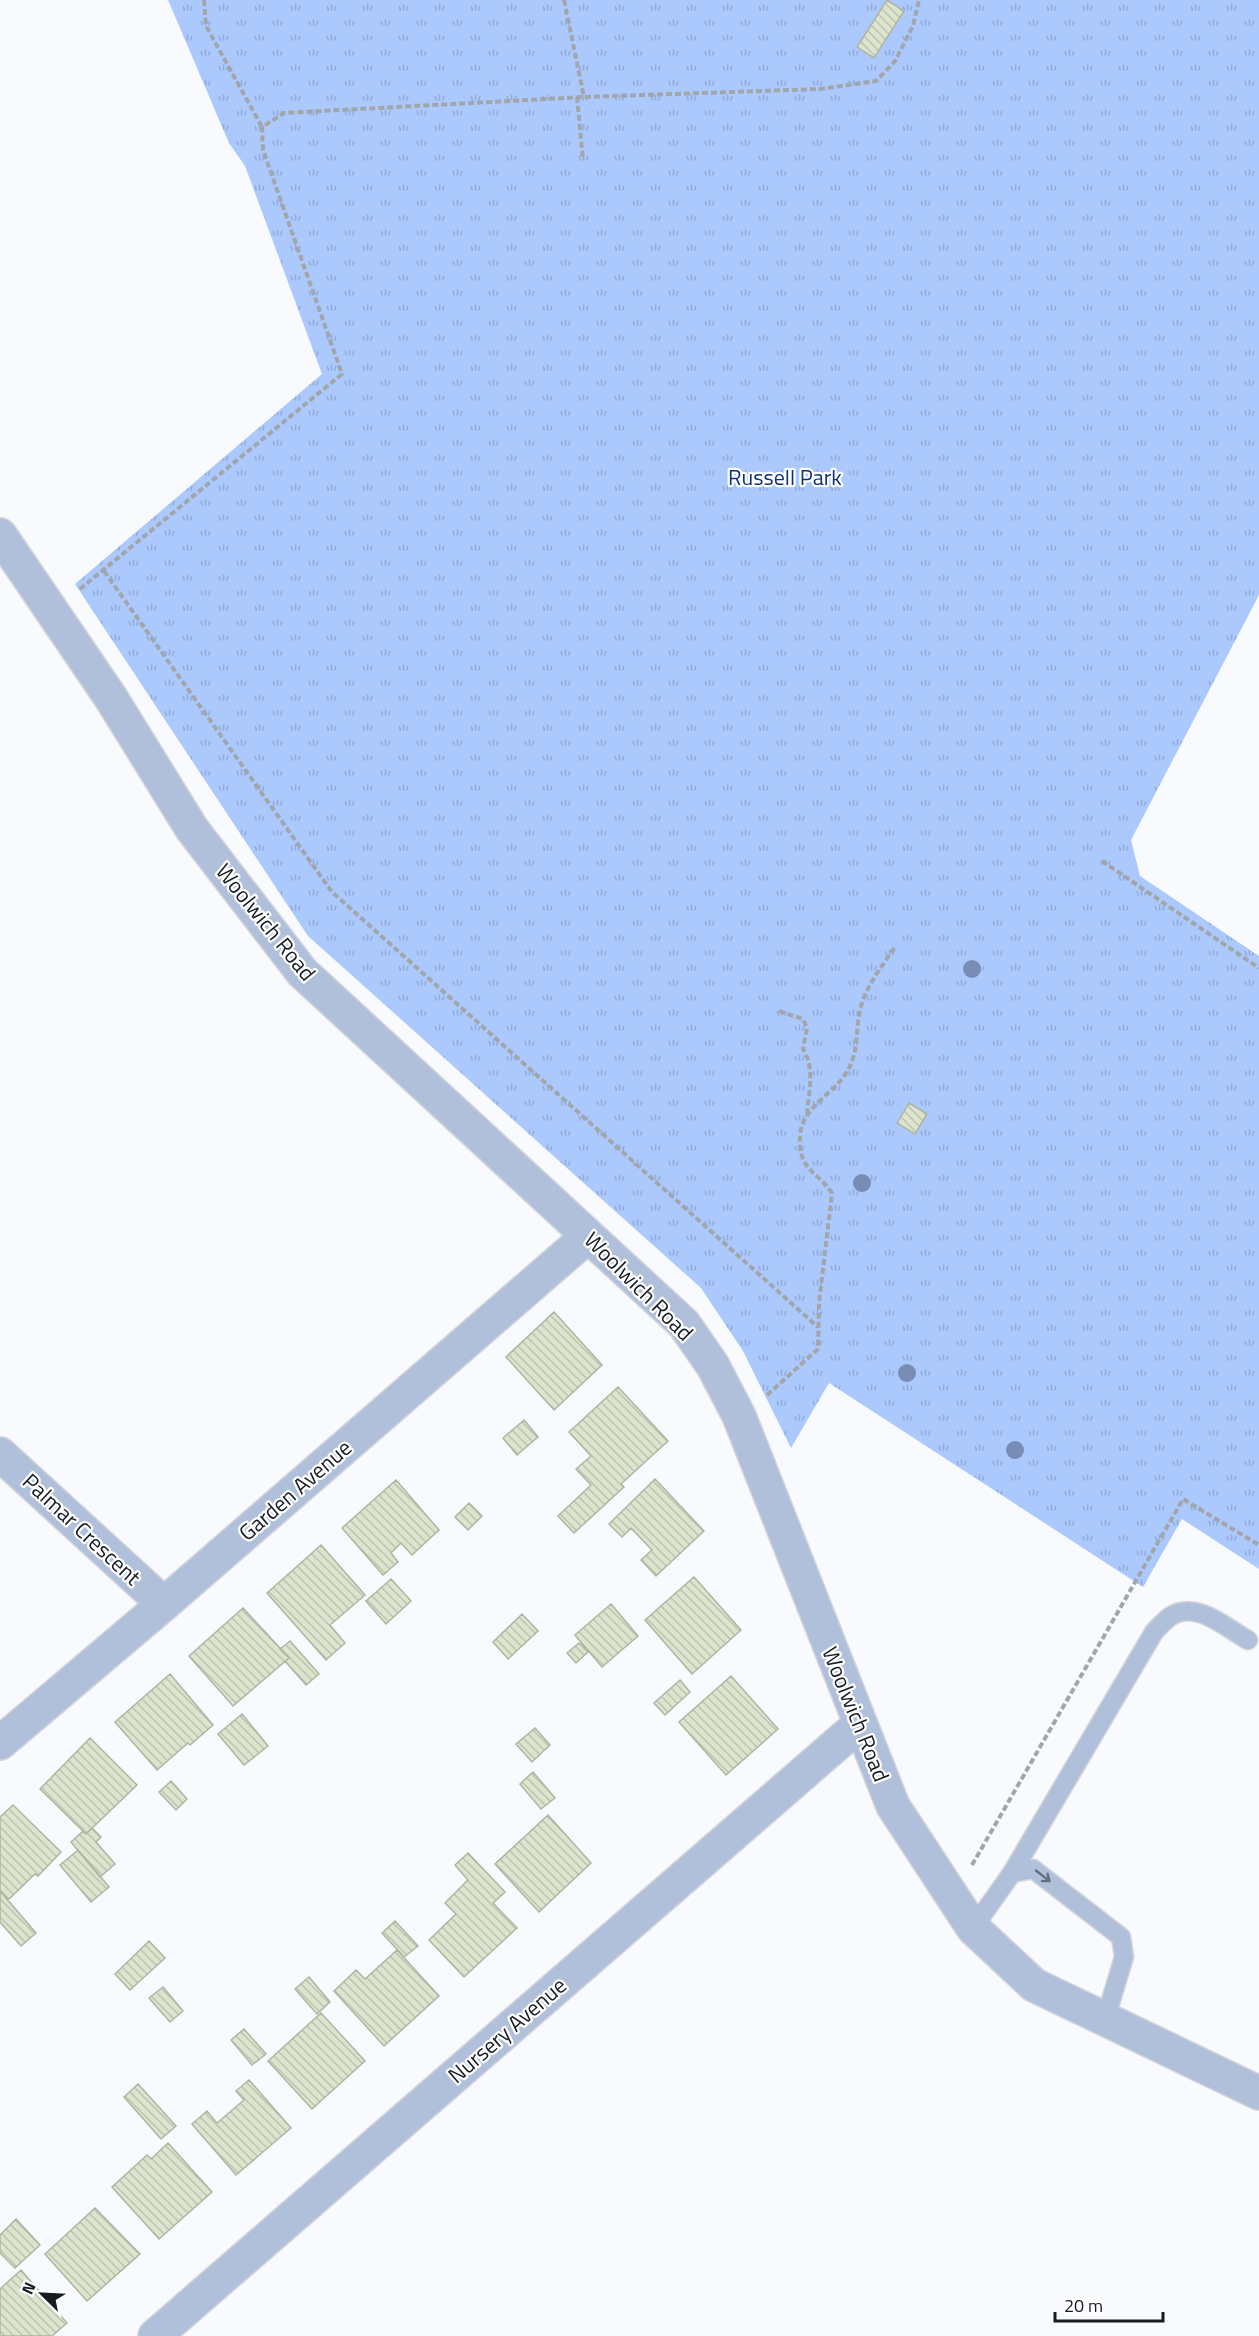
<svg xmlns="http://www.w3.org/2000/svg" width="1259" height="2336" font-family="'Titillium Web',sans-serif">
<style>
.park{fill:url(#park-tufts)}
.building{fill:url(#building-back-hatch);stroke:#afb5a0;stroke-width:1.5}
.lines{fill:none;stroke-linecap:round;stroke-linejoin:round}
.service-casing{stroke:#d4d6db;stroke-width:21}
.minor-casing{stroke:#d4d6db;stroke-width:36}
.tertiary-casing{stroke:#d4d6db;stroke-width:36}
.path{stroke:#a2a5aa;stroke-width:4;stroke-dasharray:6 3;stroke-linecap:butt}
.service{stroke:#b0c0db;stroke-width:18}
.minor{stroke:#b0c0db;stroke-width:33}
.tertiary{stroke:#b0c0db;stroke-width:33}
.tree{fill:#788cb4}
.oneway{stroke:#646e7e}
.labels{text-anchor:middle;stroke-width:4.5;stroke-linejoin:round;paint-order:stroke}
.park-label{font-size:22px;fill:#0f3277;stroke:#fff}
.street-label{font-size:22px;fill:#171b22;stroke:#fff}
</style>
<defs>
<pattern id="park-tufts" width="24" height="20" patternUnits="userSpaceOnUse" patternTransform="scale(1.5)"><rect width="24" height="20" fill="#abc9fd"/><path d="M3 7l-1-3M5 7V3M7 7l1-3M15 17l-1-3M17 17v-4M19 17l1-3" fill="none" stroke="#92acd9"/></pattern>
<pattern id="building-back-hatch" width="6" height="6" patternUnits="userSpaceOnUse" patternTransform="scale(1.5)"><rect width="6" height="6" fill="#dde4ce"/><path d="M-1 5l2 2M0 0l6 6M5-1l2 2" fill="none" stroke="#bdc3b1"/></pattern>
</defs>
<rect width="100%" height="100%" fill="#f8fafe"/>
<path class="park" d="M 168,0 L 1259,0 L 1259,595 L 1131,840 L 1140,876 L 1259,956 L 1259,1569 L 1182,1519 L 1143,1587 L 829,1383 L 791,1448 L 743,1351 L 701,1288 L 308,936 L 75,584 L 322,374 L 245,166 L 229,143 Z"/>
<path class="building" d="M 887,0 L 904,11 L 874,58 L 857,47 Z
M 909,1103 L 927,1114 L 915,1134 L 897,1123 Z
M 554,1312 L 602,1365 L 554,1410 L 506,1357 Z
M 618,1387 L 668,1441 L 621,1484 L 624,1487 L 574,1533 L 558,1516 L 591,1485 L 576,1469 L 591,1456 L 569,1432 Z
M 524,1420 L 538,1437 L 517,1455 L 503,1438 Z
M 655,1479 L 704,1531 L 656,1576 L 641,1560 L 652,1550 L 631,1528 L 622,1537 L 609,1524 Z
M 396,1480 L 439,1530 L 412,1555 L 401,1543 L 391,1553 L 398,1562 L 383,1575 L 342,1528 Z
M 469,1503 L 482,1516 L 468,1530 L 455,1517 Z
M 321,1545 L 365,1595 L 330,1625 L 345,1643 L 326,1660 L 267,1593 Z
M 694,1577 L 741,1630 L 692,1674 L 645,1620 Z
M 391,1579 L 411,1601 L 386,1624 L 366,1601 Z
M 611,1604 L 638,1636 L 602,1667 L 575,1635 Z
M 243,1608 L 289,1658 L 233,1706 L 189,1656 Z
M 522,1614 L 538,1631 L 508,1659 L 493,1642 Z
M 290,1641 L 319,1674 L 306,1685 L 285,1661 L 289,1658 L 280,1649 Z
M 579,1643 L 588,1652 L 576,1663 L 567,1653 Z
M 170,1674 L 213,1725 L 190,1745 L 188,1743 L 157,1770 L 115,1722 Z
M 731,1676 L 778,1729 L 726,1775 L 679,1722 Z
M 680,1680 L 690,1692 L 665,1715 L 654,1703 Z
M 242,1714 L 268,1746 L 244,1765 L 218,1734 Z
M 535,1728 L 550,1745 L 532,1762 L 516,1744 Z
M 90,1738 L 137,1785 L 86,1834 L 40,1789 Z
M 533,1772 L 555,1798 L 541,1809 L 520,1784 Z
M 171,1781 L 187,1799 L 176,1810 L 159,1792 Z
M 13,1805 L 61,1852 L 38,1876 L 35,1874 L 8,1900 L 0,1891 L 0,1817 Z
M 548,1815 L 591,1863 L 539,1912 L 495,1864 Z
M 92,1828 L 101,1837 L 96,1842 L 115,1864 L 100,1877 L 71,1842 L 83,1831 L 86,1834 Z
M 78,1850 L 109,1887 L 91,1902 L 60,1865 Z
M 468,1853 L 505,1892 L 493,1903 L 517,1928 L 464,1977 L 429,1940 L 456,1914 L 445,1903 L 468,1880 L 455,1865 Z
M 0,1891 L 36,1933 L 21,1946 L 0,1922 Z
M 395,1921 L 418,1946 L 404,1957 L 382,1933 Z
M 149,1941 L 165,1958 L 130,1990 L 115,1974 Z
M 397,1950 L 439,1996 L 384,2046 L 334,1991 L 356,1970 L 365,1979 Z
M 309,1977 L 330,2002 L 317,2014 L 295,1989 Z
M 163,1987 L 183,2011 L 170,2022 L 149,1998 Z
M 321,2013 L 365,2061 L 312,2109 L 268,2061 Z
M 244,2029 L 266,2054 L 252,2065 L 231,2040 Z
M 249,2080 L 291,2128 L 236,2175 L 192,2124 L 207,2111 L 217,2123 L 244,2100 L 236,2091 Z
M 138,2084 L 176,2126 L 161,2139 L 124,2097 Z
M 168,2143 L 212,2192 L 159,2239 L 112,2187 L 147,2155 L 151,2159 Z
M 95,2208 L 140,2254 L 87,2301 L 45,2254 Z
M 16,2219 L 40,2245 L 15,2268 L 0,2253 L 0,2235 Z
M 21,2270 L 67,2323 L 52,2336 L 0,2336 L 0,2289 Z"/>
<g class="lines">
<defs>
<path id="service" d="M 1012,1873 L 1154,1632 C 1159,1627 1165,1620 1171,1616 C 1197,1600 1226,1628 1248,1640
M 973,1928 L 1012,1873 L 1033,1869 L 1121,1937 L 1124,1957 L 1105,2020"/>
<path id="minor" d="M 0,1454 L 164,1604
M 0,1743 L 164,1604 L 588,1236
M 155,2336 L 860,1724"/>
<path id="tertiary" d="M 0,535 L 111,698 L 192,829 L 302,972 L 684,1324 L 713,1366 L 739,1416 L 893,1806 L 973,1928 L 1034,1985 L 1259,2093"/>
</defs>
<use href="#service" class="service-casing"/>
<use href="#minor" class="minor-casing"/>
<use href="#tertiary" class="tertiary-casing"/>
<path class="path" d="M 204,0 L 206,26 L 262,127
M 564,0 L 584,97
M 577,97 L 583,160
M 104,571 L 332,892 L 818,1327
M 80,589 L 342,374 L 263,150 L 262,127 L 284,113 L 584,97 L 820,89 L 876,81 L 895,61 L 913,26 L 919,0
M 1102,861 L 1259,968
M 779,1011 L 803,1019 L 807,1028 L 803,1049 C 815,1067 809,1093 807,1114
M 767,1395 L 818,1349 L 819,1303 L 832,1193 C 815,1169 798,1170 800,1136 C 801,1107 836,1093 848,1070 C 861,1046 854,1026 862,1003 C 869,982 883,965 895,947
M 972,1865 L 1183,1499 L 1259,1545"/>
<use href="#service" class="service"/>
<use href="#minor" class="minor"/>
<use href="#tertiary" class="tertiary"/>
</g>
<g class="tree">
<circle cx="972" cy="969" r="9"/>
<circle cx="862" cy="1183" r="9"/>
<circle cx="907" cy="1373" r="9"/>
<circle cx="1015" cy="1450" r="9"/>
</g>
<defs><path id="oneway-shaft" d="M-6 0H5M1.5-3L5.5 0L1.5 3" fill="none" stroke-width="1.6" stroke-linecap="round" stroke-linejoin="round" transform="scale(1.5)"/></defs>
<use class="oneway" href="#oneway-shaft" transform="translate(1043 1876) rotate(38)"/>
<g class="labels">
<g class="park-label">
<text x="785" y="485">Russell Park</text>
</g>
<g class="street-label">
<text transform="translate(266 922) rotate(51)" y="8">Woolwich Road</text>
<text transform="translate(639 1286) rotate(45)" y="8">Woolwich Road</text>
<text transform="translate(295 1490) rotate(-41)" y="8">Garden Avenue</text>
<text transform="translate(82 1529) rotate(43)" y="8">Palmar Crescent</text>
<text transform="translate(856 1714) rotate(68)" y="8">Woolwich Road</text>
<text transform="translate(507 2030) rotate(-41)" y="8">Nursery Avenue</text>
</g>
</g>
<g transform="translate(42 2294) rotate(294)" stroke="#ffffff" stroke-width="4.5" paint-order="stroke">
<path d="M0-4.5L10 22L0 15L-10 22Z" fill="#171b22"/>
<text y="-9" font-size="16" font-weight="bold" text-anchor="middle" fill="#171b22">N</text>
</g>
<path d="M1055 2312v9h108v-9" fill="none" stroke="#171b22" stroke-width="3"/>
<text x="1064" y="2312" font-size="18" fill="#171b22" stroke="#ffffff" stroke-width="4.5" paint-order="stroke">20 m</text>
</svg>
